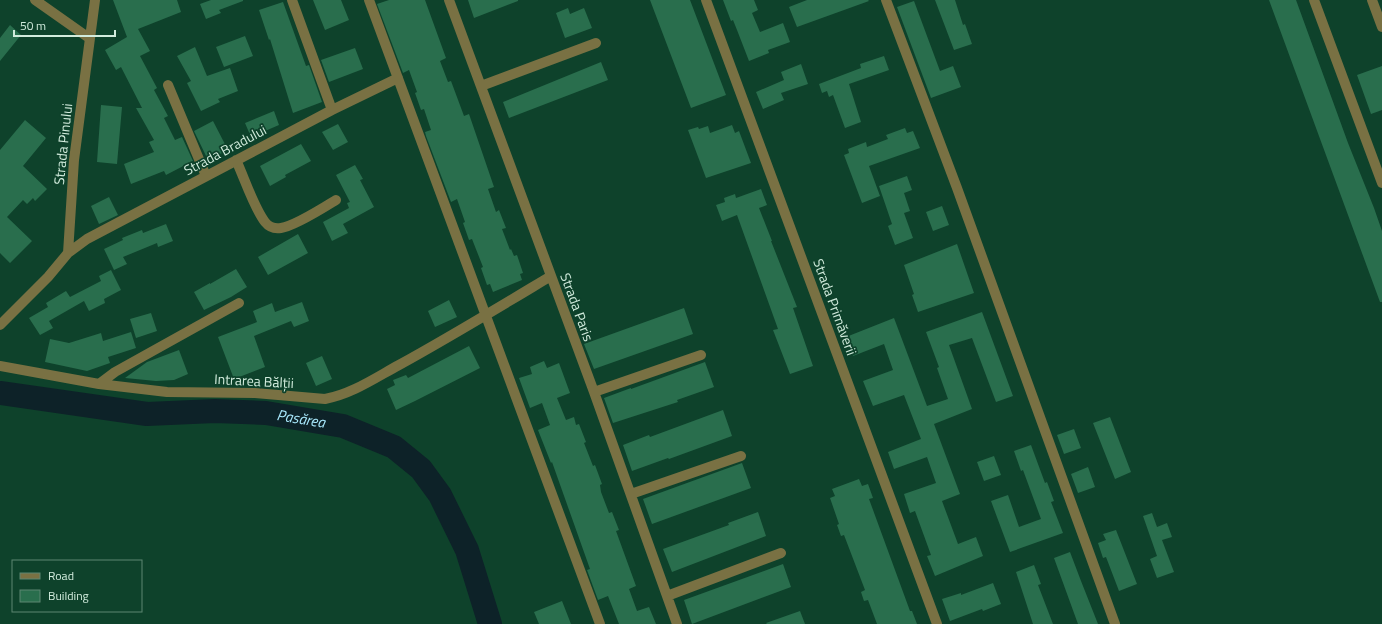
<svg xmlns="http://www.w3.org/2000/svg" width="1382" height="624" font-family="'Titillium Web',sans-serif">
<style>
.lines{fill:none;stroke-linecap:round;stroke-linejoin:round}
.river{stroke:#0d2228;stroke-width:24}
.building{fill:#296e4d}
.minor{stroke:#797143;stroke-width:10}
.labels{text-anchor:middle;stroke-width:3.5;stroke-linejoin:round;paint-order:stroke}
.street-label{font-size:14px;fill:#d2ecdd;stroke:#0e422b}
.water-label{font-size:15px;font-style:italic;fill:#a9e9fd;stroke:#0e422b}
</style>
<rect width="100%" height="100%" fill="#0e422b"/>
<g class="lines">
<path class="river" id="s1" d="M 0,393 L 147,414 L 215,411 L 266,413 L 343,426 L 394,447 L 421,469 L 440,495 L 467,550 L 490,624"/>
</g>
<path class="building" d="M 113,0 L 177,0 L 181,12 L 138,29 L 150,51 L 140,56 L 157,88 L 154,90 L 168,116 L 164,118 L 175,140 L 182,137 L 193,161 L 166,175 L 164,171 L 131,184 L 124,164 L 154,152 L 149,142 L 154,140 L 136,108 L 142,108 L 121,67 L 116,70 L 105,50 L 127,37 Z
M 211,0 L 243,0 L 243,1 L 219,10 L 221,13 L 206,19 L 200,4 Z
M 313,0 L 341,0 L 349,20 L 325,30 Z
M 389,0 L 425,0 L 446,58 L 440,61 L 448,82 L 451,81 L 464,116 L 469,114 L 494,187 L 488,189 L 496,212 L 499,210 L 506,228 L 502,229 L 510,250 L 511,249 L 514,256 L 517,255 L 523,273 L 520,274 L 522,280 L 493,292 L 490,284 L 487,285 L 481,268 L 483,267 L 472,239 L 469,240 L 463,223 L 465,222 L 457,199 L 451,202 L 426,136 L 425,132 L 431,130 L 424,109 L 421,110 L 415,93 L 417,92 L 409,70 L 403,73 L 377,4 Z
M 468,0 L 518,0 L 518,1 L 474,18 Z
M 650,0 L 690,0 L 726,95 L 691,108 Z
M 723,0 L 754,0 L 758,10 L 752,13 L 760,32 L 783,23 L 790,42 L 768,50 L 769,53 L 749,61 L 737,30 L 733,20 L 731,21 Z
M 807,0 L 868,0 L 869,1 L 797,27 L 789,7 Z
M 935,0 L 955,0 L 963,25 L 965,24 L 972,44 L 954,50 Z
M 1269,0 L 1296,0 L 1348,143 L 1374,208 L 1382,231 L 1382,302 L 1380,302 Z
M 914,1 L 940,71 L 953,66 L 961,87 L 931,98 L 897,7 Z
M 283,2 L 306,66 L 309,65 L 322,102 L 293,113 L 270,39 L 269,40 L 259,10 Z
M 568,8 L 570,14 L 584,8 L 592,28 L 565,38 L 556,13 Z
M 10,25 L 21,35 L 0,61 L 0,38 Z
M 245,36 L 253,56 L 224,67 L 216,47 Z
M 195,47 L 207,76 L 230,68 L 238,91 L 218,99 L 220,102 L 201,111 L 187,83 L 191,81 L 177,56 Z
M 355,48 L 363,69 L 329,82 L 321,60 Z
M 884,56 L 889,70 L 849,84 L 861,122 L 845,128 L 833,95 L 829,97 L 827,91 L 822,93 L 819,84 L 861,68 L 860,64 Z
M 601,62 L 608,80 L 509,118 L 503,102 Z
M 801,64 L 808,84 L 781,93 L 784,100 L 763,109 L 756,92 L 784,80 L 781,72 Z
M 1382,66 L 1382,110 L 1371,114 L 1357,75 Z
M 101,105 L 122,107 L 117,164 L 97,162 Z
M 274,111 L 279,125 L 251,137 L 245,123 Z
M 25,120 L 46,138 L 23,166 L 47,189 L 35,201 L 33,198 L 27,204 L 23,200 L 7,217 L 32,241 L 10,263 L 0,253 L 0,150 Z
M 213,121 L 228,150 L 208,160 L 194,131 Z
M 338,124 L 348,142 L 333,150 L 322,132 Z
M 732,125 L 735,133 L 739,131 L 751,163 L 706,178 L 688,130 L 698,127 L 699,129 L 708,126 L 710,133 Z
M 905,128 L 907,133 L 913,131 L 920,148 L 869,166 L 880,196 L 862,203 L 844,155 L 849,153 L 848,149 L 866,142 L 867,147 L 888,139 L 886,135 Z
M 301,144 L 311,161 L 285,175 L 286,177 L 270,186 L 260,166 Z
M 355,165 L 363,179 L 360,180 L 374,207 L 343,224 L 348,233 L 332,241 L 323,222 L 349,208 L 347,203 L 350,202 L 336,175 Z
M 907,176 L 912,190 L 904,193 L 910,211 L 904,213 L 913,238 L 895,245 L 888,226 L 892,224 L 879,186 Z
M 761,189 L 767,205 L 759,208 L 772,241 L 771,241 L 797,307 L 793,308 L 813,366 L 790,374 L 773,330 L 778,329 L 737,215 L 722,221 L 716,205 L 725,202 L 724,198 L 735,194 L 736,198 Z
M 109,197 L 118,215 L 99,224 L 91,206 Z
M 942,206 L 949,225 L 933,231 L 926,212 Z
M 166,224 L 173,241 L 158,247 L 157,243 L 123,257 L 127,264 L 114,270 L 104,249 L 123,240 L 122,238 L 142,230 L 143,233 Z
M 298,234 L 308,253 L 268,275 L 258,257 Z
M 957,244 L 974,293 L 918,312 L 912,295 L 914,294 L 904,265 Z
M 236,269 L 247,287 L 231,297 L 204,310 L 194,292 L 210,283 L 210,284 Z
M 111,270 L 121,290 L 104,299 L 105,303 L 89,311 L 84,301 L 49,321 L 53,328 L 40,335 L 29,318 L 48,307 L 46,303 L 66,291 L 70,297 L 101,281 L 99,276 Z
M 449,300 L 457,317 L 435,327 L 428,311 Z
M 302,302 L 309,321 L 294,327 L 291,321 L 254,336 L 265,367 L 234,379 L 218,337 L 257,322 L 253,311 L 272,303 L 275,312 Z
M 684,308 L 693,334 L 594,369 L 584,344 Z
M 982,312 L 1013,396 L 996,402 L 972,338 L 949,345 L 972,409 L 934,424 L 960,494 L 942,501 L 958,544 L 976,537 L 983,556 L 935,576 L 927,556 L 931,555 L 915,511 L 910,513 L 904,494 L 936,483 L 927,457 L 894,469 L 888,452 L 921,439 L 904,395 L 873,406 L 863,381 L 893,370 L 884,344 L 853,356 L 846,337 L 894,318 L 927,406 L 948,399 L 937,368 L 939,367 L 926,332 Z
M 151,313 L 157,331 L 136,338 L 130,319 Z
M 131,332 L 136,348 L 108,357 L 110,363 L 87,371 L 45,362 L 50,339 L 69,343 L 101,333 L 103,341 Z
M 469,346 L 480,368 L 415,401 L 396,410 L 387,389 L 395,385 L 393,380 L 406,375 L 408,378 Z
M 179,350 L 188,374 L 174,380 L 156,381 L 125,378 L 147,362 Z
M 322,356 L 332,379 L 316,386 L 306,363 Z
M 544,361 L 547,368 L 559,363 L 570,393 L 557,398 L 566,420 L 574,417 L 576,425 L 579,424 L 586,442 L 584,443 L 593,466 L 595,465 L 602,484 L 600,485 L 601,492 L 609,513 L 612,512 L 619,530 L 616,531 L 636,586 L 629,589 L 637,611 L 649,607 L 656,624 L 619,624 L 608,596 L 598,600 L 587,570 L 590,569 L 552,462 L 551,463 L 538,430 L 550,425 L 542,403 L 530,408 L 519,378 L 532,374 L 530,367 Z
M 705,362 L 714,387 L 677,400 L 678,402 L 613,423 L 604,398 L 631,388 L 631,389 Z
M 723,410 L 732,436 L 669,459 L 668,458 L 632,471 L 623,445 L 649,435 L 650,437 Z
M 1110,417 L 1131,472 L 1115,479 L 1093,423 Z
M 1074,429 L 1081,448 L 1064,454 L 1057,435 Z
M 1031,445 L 1045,483 L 1047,482 L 1054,501 L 1051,502 L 1063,533 L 1010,552 L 991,501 L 1008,495 L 1019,527 L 1041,519 L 1023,470 L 1021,471 L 1014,451 Z
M 994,456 L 1001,475 L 984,481 L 977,462 Z
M 742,463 L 751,488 L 652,524 L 643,499 Z
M 1088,467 L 1095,487 L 1078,493 L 1071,474 Z
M 859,479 L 862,486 L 868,484 L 873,498 L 869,499 L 910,611 L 912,611 L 917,624 L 877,624 L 868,600 L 864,601 L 861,592 L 865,590 L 844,535 L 841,536 L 837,525 L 839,524 L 830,498 L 835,496 L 832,489 Z
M 758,512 L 766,536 L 672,572 L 663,549 L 729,525 L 728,523 Z
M 1152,513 L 1157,527 L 1167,523 L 1172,537 L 1162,540 L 1174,572 L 1157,578 L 1150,559 L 1157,556 L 1143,516 Z
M 1116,530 L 1137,584 L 1119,591 L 1106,557 L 1103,558 L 1098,543 L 1106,540 L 1103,534 Z
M 1070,552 L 1081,581 L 1098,624 L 1078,624 L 1054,558 Z
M 783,564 L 791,587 L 692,624 L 684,600 Z
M 1034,565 L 1041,584 L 1038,585 L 1053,624 L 1033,624 L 1016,572 Z
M 993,583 L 1001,604 L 983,611 L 982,609 L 950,621 L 942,599 L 961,593 L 961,595 Z
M 562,601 L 571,624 L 539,624 L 534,612 Z
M 800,611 L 805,624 L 767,624 L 766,623 Z"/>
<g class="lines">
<path class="minor" d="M 35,0 L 89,38
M 292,0 L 332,110
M 369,0 L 600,624
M 449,0 L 594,392 L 677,624
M 706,0 L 937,624
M 886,0 L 957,188 L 1115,624
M 1314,0 L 1382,183
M 1372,0 L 1382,27
M 168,85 L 206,176
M 481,86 L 596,43
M 236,160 C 244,177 254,208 265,222 C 269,227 275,229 281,228 C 295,226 323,208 336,200
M 68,253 L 74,160 L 95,0
M 0,325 L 48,277 L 68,253 L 87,239 L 332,110 L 398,78
M 0,366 L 99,384 L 167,392 L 255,393 L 325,399 C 352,394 375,378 399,365 C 450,337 501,306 551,276
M 99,384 L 115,372 L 239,303
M 594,392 L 701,355
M 631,494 L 741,456
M 667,596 L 781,553"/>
</g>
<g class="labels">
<g class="street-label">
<text transform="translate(63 144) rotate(-84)" y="5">Strada Pinului</text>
<text transform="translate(225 150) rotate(-28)" y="5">Strada Bradului</text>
<text transform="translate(577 307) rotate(70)" y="5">Strada Paris</text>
<text transform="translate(835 307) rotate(70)" y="5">Strada Primăverii</text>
<text transform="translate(254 381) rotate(3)" y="5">Intrarea Bălții</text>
</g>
<g class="water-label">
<text dy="5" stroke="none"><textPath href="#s1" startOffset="303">Pasărea</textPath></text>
</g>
</g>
<rect x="12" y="560" width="130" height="52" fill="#0e422b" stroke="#5c8672"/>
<rect x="20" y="573" width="20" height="6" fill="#797143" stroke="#5c8672"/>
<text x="48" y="580" font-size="12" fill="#d2ecdd">Road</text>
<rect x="20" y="590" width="20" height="12" fill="#296e4d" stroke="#5c8672"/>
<text x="48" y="600" font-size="12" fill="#d2ecdd">Building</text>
<path d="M14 30v6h101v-6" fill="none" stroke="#d2ecdd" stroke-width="2"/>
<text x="20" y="30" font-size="12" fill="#d2ecdd" stroke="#0e422b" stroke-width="3" paint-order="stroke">50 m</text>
</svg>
